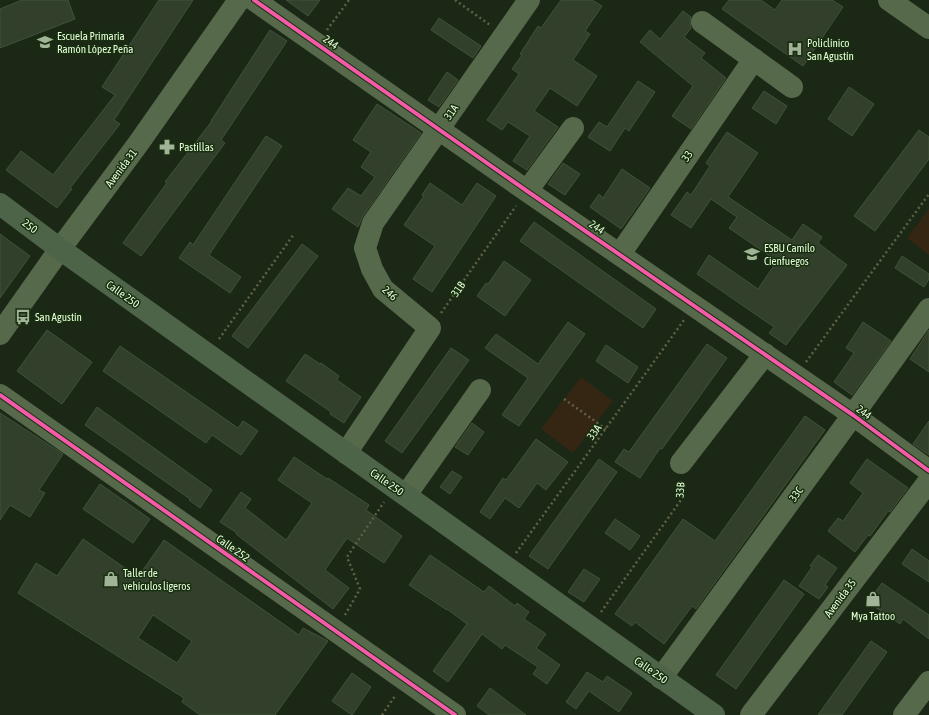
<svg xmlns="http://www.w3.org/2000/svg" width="929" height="715" font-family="'Asap Condensed',sans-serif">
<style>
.green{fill:#352613}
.building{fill:#313f2b;stroke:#405239;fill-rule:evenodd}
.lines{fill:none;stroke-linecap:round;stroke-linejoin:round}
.path{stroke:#5f6144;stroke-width:2.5;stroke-dasharray:2 3;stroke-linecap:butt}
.minor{stroke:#57694b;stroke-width:22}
.major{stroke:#4d6449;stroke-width:22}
.cycleway-casing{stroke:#182f0f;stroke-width:6}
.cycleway{stroke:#f35aa7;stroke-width:4}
.labels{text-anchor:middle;stroke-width:3;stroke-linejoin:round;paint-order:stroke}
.poi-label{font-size:11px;fill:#e8ffdd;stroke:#182f0f;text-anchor:start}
.street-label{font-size:11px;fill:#e8ffdd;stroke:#182f0f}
</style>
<rect width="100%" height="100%" fill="#1c2816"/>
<path class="green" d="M 929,209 L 929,255 L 907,238 Z
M 581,377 L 613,401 L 573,453 L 541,429 Z"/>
<path class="building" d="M 22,0 L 68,0 L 75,19 L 0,48 L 0,9 Z
M 159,0 L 193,0 L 114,120 L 120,124 L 70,188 L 72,189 L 57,208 L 6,170 L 21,151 L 53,175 L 115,95 L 102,87 Z
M 286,0 L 320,0 L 308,16 Z
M 561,0 L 592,0 L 602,6 L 585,31 L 590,34 L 573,60 L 597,76 L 577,106 L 550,88 L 534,111 L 558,127 L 527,170 L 513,161 L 530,136 L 508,122 L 502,130 L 487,120 L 519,74 L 512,69 L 522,55 L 520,54 L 538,26 L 541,28 Z
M 729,0 L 761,0 L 775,10 L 782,0 L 832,0 L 843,7 L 803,66 L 722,9 Z
M 683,11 L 691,17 L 690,21 L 691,28 L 684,37 L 705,53 L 701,58 L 726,78 L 691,129 L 672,116 L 693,86 L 640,42 L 650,30 L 660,39 Z
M 439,18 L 481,46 L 473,58 L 431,30 Z
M 270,30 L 287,41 L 221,140 L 225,143 L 141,256 L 123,243 L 167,183 L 165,182 L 212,121 L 211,121 Z
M 447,72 L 458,80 L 439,107 L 428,100 Z
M 638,81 L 655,92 L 629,131 L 625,128 L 610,151 L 588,137 L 599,122 L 607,127 Z
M 849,87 L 874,104 L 852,136 L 828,119 Z
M 764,91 L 787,106 L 776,124 L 752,108 Z
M 377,104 L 421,133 L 363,216 L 358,227 L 332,209 L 348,188 L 361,196 L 375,177 L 361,167 L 371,152 L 353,140 Z
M 919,130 L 929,137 L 929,159 L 875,231 L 854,216 Z
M 727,132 L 758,153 L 728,197 L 792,240 L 803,224 L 822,237 L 818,243 L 847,265 L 786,345 L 769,333 L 774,327 L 697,274 L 709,255 L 758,289 L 777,261 L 729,228 L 737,217 L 711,199 L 691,228 L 671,215 L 687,192 L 691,195 L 710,166 L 706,163 Z
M 266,136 L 282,146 L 209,255 L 241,277 L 230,293 L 179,258 L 190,242 L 193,245 Z
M 563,163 L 580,174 L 565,195 L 548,184 Z
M 622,169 L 650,188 L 621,229 L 590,207 L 599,194 L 603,198 Z
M 430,183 L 462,205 L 477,183 L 496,196 L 432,292 L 413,279 L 435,246 L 404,225 L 424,196 L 422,195 Z
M 534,222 L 656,309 L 643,328 L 520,241 Z
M 0,234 L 30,256 L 0,298 Z
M 302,244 L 318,256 L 248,348 L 232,336 Z
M 902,256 L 929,274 L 929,279 L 924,287 L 895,268 Z
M 504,261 L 531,280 L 505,316 L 477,296 L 486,283 L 488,284 Z
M 568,322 L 585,334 L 519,426 L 502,415 L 528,378 L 485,348 L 496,334 L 538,364 Z
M 863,322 L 891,341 L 852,395 L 834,382 L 854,353 L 846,348 Z
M 47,330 L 92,362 L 62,404 L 17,371 Z
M 929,330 L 929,372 L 910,359 Z
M 707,344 L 727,358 L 662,449 L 660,448 L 640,478 L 615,462 L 624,449 L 629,452 Z
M 606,345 L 638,367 L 628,383 L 596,361 Z
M 120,346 L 238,428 L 243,421 L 258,431 L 241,455 L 212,435 L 206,443 L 103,371 Z
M 451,348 L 469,360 L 402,453 L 385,441 Z
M 305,354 L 320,364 L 321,363 L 339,376 L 337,380 L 361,397 L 344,423 L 330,414 L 331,412 L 286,381 Z
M 97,407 L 212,490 L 200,508 L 189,500 L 190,499 L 85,425 Z
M 0,413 L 63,454 L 39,490 L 45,493 L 30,517 L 10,505 L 0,520 Z
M 805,416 L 825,430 L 696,609 L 692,606 L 664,644 L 635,622 L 632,626 L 615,614 L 683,519 L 715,541 Z
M 929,421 L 929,455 L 913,444 Z
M 472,423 L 484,432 L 468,455 L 455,447 Z
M 536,439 L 568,462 L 546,490 L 537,483 L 519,508 L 505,498 L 490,519 L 480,512 L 503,478 L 506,480 Z
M 294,457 L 327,479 L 328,478 L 369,505 L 366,510 L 402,536 L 384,563 L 347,538 L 325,570 L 349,588 L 333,609 L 236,534 L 237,533 L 220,522 L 241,492 L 251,499 L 245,508 L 286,540 L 312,503 L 278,480 Z
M 599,459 L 617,472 L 548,569 L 529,556 Z
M 867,459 L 908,488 L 890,512 L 888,511 L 870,536 L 868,535 L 855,552 L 828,531 L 838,518 L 843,521 L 863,493 L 850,483 Z
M 452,471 L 462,477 L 450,494 L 440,487 Z
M 100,484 L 150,519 L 133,543 L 83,509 Z
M 615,519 L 640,536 L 630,550 L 605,533 Z
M 83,539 L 138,577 L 164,540 L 299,635 L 303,628 L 328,641 L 275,715 L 200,715 L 182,702 L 184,698 L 18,593 L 36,563 L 57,576 ZM 153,615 L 192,641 L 177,663 L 138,638 Z
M 912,549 L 929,561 L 929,582 L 902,564 Z
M 430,555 L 484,592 L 489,586 L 515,606 L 517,603 L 529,612 L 524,619 L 546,634 L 536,648 L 560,665 L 547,684 L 533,674 L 538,667 L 505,645 L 502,649 L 482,634 L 448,682 L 433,671 L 467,624 L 447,609 L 447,610 L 409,585 Z
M 818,555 L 837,568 L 825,585 L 828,587 L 819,599 L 799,586 L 812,567 L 810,566 Z
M 584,569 L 600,579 L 584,602 L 568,592 Z
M 784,580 L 804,594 L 736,689 L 716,675 Z
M 882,583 L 929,615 L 929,639 L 903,619 L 900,624 L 868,602 Z
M 871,641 L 887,652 L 842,715 L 818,715 Z
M 587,672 L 603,682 L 607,676 L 632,693 L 619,712 L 589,691 L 576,709 L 566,702 Z
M 352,673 L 371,687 L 352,715 L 332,701 Z
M 490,688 L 526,715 L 489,715 L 477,706 Z"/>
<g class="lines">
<path class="path" d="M 455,0 L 490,25
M 327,30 L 349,0
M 441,313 L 516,206
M 219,339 L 294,234
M 806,362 L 929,194
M 564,399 L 606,429
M 516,553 L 684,320
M 601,612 L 681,500 L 681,481
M 345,615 L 360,589 L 347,557 L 384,502
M 382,715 L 395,696"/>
<path class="minor" d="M 254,0 L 527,191 L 853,415 L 929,471
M 889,0 L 929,28
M 702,22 L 792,87
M 527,191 L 573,128
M 620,254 L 754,59
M 0,334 L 60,249 L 138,144 L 239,0
M 0,395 L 455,715
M 346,453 L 430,328 L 383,289 L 372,269 L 365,248 L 373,223 L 529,0
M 681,463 L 765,354
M 406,495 L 480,390
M 661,678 L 853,415 L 929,309
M 751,715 L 929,481
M 904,715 L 929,682"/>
<path class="major" d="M 0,204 L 60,249 L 714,715"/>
<defs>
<path id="cycleway" d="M 254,0 L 527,191 L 853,415 L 929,471
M 0,395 L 455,715"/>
</defs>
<use href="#cycleway" class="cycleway-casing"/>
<use href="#cycleway" class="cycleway"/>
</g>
<defs>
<symbol id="school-bare" viewBox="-9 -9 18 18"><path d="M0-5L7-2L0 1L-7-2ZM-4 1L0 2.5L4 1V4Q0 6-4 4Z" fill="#a1b497" stroke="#182f0f" stroke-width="2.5" paint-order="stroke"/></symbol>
<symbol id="hospital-bare" viewBox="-9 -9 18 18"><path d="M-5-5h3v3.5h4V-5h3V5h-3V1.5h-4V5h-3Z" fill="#a1b497" stroke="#182f0f" stroke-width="2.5" paint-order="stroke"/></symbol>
<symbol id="pharmacy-bare" viewBox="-9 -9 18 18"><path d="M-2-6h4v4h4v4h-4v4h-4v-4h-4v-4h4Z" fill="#a1b497" stroke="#182f0f" stroke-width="2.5" paint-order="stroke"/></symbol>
<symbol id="bus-bare" viewBox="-9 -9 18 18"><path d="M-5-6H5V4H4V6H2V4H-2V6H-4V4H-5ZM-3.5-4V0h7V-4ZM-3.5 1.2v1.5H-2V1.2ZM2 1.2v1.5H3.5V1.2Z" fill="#a1b497" stroke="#182f0f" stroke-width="2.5" paint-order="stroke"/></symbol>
<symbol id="shop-bare" viewBox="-9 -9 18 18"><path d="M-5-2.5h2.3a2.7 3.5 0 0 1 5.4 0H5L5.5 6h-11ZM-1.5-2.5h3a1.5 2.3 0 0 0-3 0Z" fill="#a1b497" stroke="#182f0f" stroke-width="2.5" paint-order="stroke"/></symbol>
</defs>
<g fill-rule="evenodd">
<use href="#school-bare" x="34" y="31" width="22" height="22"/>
<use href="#hospital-bare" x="784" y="38" width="22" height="22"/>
<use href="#pharmacy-bare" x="156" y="136" width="22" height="22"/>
<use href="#school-bare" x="741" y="243" width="22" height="22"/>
<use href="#bus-bare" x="12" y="306" width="22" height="22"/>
<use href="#shop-bare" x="100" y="568" width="22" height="22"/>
<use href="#shop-bare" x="862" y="588" width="22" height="22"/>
</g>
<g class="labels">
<g class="poi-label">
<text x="57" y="40">Escuela Primaria<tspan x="57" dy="13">Ramón López Peña</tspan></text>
<text x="807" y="47">Policlínico<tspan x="807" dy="13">San Agustín</tspan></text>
<text x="179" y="151">Pastillas</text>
<text x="764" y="252">ESBU Camilo<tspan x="764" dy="13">Cienfuegos</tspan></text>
<text x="35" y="321">San Agustín</text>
<text x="123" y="577">Taller de<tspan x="123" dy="13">vehículos ligeros</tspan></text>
<text x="873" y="620" text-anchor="middle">Mya Tattoo</text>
</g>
<g class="street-label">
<text transform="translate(331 42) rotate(35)" y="4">244</text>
<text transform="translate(451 112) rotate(-55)" y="4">31A</text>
<text transform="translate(687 156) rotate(-55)" y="4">33</text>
<text transform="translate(121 168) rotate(-53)" y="4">Avenida 31</text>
<text transform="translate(30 226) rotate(37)" y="4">250</text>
<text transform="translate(597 227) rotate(34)" y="4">244</text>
<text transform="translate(458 289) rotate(-55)" y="4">31B</text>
<text transform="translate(390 293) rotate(43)" y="4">246</text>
<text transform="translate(123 294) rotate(36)" y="4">Calle 250</text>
<text transform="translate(864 412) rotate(36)" y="4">244</text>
<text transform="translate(594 432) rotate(-54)" y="4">33A</text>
<text transform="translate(387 482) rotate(35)" y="4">Calle 250</text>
<text transform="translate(680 490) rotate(-86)" y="4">33B</text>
<text transform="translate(796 494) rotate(-54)" y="4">33C</text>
<text transform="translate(233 548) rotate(35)" y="4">Calle 252</text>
<text transform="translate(840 598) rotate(-53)" y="4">Avenida 35</text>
<text transform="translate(651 670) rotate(35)" y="4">Calle 250</text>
</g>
</g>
</svg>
